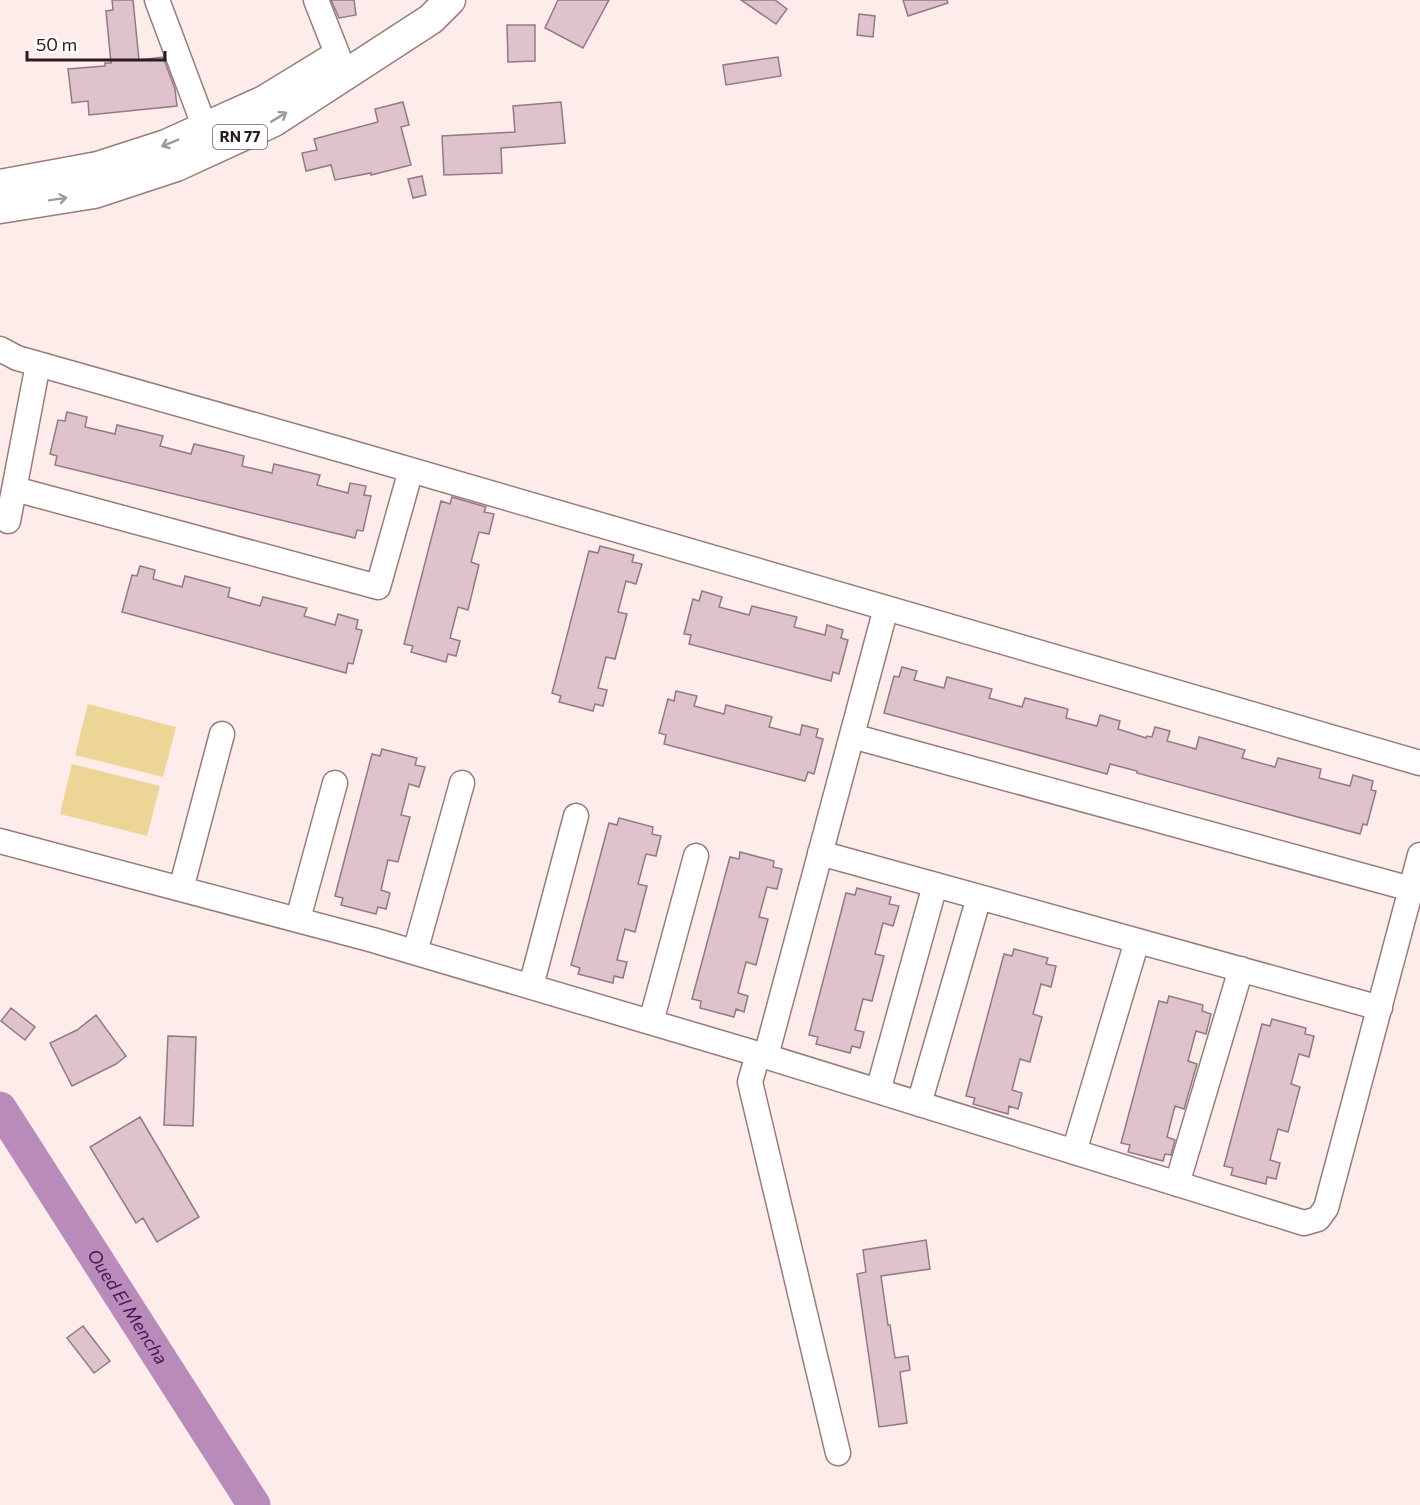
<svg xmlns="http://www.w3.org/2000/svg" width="1420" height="1505" font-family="Commissioner,sans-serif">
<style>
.grass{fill:#edd497}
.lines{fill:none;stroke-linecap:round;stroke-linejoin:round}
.river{stroke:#b98bbb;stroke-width:33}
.building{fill:#dfc3cc;stroke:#927982;stroke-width:1.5}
.minor-casing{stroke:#977d79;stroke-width:27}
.major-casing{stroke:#977d79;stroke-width:33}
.minor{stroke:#fff;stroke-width:24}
.major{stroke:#fff;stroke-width:30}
.oneway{stroke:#9e9999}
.labels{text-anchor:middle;stroke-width:5;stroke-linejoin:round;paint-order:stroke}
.shield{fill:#fff;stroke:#686160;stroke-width:1.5}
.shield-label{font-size:15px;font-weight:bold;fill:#281d1c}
.water-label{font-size:18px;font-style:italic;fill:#4b134f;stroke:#fff}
</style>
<rect width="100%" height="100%" fill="#feecea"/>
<path class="grass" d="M 88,704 L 176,727 L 163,777 L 75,755 Z
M 72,764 L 160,786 L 147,836 L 60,814 Z"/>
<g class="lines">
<path class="river" id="s1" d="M 0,1108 L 254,1505"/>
</g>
<path class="building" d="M 112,0 L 133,0 L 139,60 L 163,57 L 175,89 L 177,106 L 89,115 L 88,101 L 72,103 L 68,69 L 105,66 L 105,63 L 111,63 L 106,11 L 113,10 Z
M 331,0 L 354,0 L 356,15 L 339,18 Z
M 558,0 L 609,0 L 583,48 L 545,28 Z
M 741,0 L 775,0 L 787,9 L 776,24 Z
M 903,0 L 947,0 L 948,3 L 908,16 Z
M 859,14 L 875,16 L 873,37 L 857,35 Z
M 507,25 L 535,25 L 535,61 L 508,62 Z
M 778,57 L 781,76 L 726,85 L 723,65 Z
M 403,102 L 409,125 L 401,127 L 411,165 L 371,175 L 371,173 L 335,180 L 331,165 L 306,171 L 302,153 L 317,150 L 314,139 L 378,122 L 375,109 Z
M 561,102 L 565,143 L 501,148 L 502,173 L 444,175 L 442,136 L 515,132 L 513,106 Z
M 422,176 L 426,195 L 413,198 L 408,179 Z
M 67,412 L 87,417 L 85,427 L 115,434 L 117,425 L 163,436 L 160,446 L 191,454 L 194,444 L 224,451 L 244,456 L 242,466 L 272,473 L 274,464 L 320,475 L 317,485 L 348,493 L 350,483 L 366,486 L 364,495 L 371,496 L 363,531 L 357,530 L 355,538 L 55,465 L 57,456 L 50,454 L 58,420 L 65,421 Z
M 452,497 L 486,507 L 484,512 L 494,514 L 489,534 L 479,532 L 471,562 L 479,565 L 468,610 L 458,607 L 450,638 L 460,641 L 456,656 L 448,654 L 446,662 L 411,652 L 413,646 L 404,644 L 441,501 L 450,504 Z
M 600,546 L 634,555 L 632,562 L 642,564 L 636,584 L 626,581 L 618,612 L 627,614 L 615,659 L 606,657 L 598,688 L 607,690 L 603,706 L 595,704 L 593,711 L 559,702 L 561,696 L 552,693 L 589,551 L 598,553 Z
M 140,566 L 155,570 L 153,579 L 182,587 L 185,576 L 230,588 L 228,597 L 260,606 L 263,597 L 307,608 L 304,616 L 335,625 L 338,614 L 358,620 L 356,629 L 362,630 L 353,664 L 348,663 L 346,673 L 122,612 L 132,575 L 137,576 Z
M 702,591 L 722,597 L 719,607 L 749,615 L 752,606 L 797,617 L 794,627 L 825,635 L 827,625 L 843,630 L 841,638 L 848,640 L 839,674 L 833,672 L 831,681 L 689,644 L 691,635 L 684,634 L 693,599 L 699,601 Z
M 902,667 L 917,671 L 914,680 L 944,688 L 947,677 L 992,689 L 989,698 L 1022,707 L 1025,698 L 1068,709 L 1066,718 L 1097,726 L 1100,715 L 1120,721 L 1118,729 L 1146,738 L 1147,736 L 1152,737 L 1155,727 L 1170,731 L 1167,741 L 1196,749 L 1199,737 L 1245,750 L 1242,758 L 1275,767 L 1278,758 L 1321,769 L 1319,778 L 1350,786 L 1353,775 L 1373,781 L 1371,790 L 1376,791 L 1367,825 L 1363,824 L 1360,834 L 1137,773 L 1137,771 L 1110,764 L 1107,774 L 884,713 L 894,676 L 899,677 Z
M 676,691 L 697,696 L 694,706 L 724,714 L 726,705 L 772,717 L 769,727 L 800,735 L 802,725 L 818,729 L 816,737 L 823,739 L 814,774 L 808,772 L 805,781 L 664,744 L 666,735 L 659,733 L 668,699 L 674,701 Z
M 382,749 L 417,758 L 415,765 L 425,767 L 419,787 L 409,784 L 401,815 L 410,817 L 398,862 L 388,860 L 381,890 L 390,893 L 386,909 L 378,907 L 376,914 L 341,905 L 343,898 L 335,896 L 372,754 L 380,756 Z
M 619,818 L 653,827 L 652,834 L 661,836 L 656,856 L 646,854 L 638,884 L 647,886 L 635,932 L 625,929 L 617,960 L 627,962 L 623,978 L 614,976 L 613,983 L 578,974 L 580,968 L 571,965 L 609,823 L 617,825 Z
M 740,852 L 774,861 L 773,867 L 782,869 L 777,889 L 767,887 L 759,917 L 768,919 L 756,965 L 746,962 L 738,993 L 748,996 L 744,1012 L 736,1009 L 734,1017 L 700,1008 L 701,1001 L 692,999 L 730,857 L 739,859 Z
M 857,888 L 891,897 L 889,904 L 899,906 L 893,926 L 883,923 L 875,954 L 884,956 L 872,1001 L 863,999 L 855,1030 L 864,1032 L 860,1048 L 852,1046 L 850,1053 L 816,1044 L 818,1037 L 809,1035 L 846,893 L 855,895 Z
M 1014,949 L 1048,958 L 1046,964 L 1056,966 L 1051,987 L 1041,984 L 1033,1014 L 1042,1017 L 1030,1062 L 1020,1059 L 1012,1090 L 1022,1093 L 1018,1109 L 1009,1106 L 1008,1114 L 973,1104 L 975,1098 L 966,1096 L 1004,954 L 1012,956 Z
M 1169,996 L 1203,1005 L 1202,1011 L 1211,1014 L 1206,1034 L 1196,1031 L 1188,1061 L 1197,1064 L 1184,1109 L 1175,1106 L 1167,1137 L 1175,1140 L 1171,1155 L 1165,1154 L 1163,1161 L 1128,1152 L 1130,1145 L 1121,1143 L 1159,1001 L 1167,1003 Z
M 11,1008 L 35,1027 L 25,1040 L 1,1021 Z
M 96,1015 L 126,1056 L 116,1064 L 72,1086 L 50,1043 L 77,1030 Z
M 1272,1019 L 1306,1028 L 1305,1034 L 1314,1036 L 1309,1057 L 1299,1054 L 1291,1084 L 1300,1087 L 1288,1132 L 1278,1129 L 1270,1160 L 1280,1163 L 1276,1179 L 1267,1177 L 1266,1184 L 1231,1175 L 1233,1168 L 1224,1166 L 1262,1024 L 1270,1026 Z
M 168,1036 L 196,1037 L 193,1126 L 164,1125 Z
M 140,1117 L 199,1217 L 157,1242 L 143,1218 L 136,1223 L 90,1147 Z
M 926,1240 L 930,1269 L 881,1276 L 888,1325 L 890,1325 L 895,1358 L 908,1356 L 910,1370 L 900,1372 L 907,1423 L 879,1427 L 857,1274 L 866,1272 L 863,1250 Z
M 83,1326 L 110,1361 L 94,1373 L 67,1338 Z"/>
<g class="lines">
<defs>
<path id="minor" d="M 157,0 L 205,128
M 316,0 L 338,56
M 0,349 L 17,358 L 342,450 L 1420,763
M 15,489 L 378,587 L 411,470
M 8,521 L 38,364
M 852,736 L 1411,889
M 0,841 L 373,940 L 758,1054 L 1304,1223 L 1318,1219 L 1326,1208 L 1420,855
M 820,853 L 1380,1008
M 181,889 L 222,734
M 298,919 L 335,783
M 415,952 L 462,783
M 531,986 L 576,816
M 651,1022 L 696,856
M 758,1054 L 750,1082 L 838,1453
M 766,1056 L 886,608
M 878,1091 L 935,885
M 919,1104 L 979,897
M 1074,1152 L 1137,941
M 1177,1184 L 1241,969"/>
<path id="major" d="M 0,185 L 98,167 L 166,145 L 264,101 L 331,60
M 0,208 L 94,193 L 176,166 L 274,121 L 431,19 L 450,0"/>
</defs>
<use href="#minor" class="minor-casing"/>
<use href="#major" class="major-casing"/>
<use href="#minor" class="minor"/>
<use href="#major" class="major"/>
</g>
<defs><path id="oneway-shaft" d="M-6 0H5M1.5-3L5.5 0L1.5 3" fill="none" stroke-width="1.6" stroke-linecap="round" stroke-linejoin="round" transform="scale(1.5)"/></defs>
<g class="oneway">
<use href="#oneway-shaft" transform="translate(279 117) rotate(-31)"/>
<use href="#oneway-shaft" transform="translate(170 143) rotate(158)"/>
<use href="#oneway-shaft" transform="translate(58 199) rotate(-9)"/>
</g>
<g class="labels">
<rect class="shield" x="213" y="125" width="54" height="24" rx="4.5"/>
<g class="shield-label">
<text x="240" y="142">RN 77</text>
</g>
<g class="water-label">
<text dy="6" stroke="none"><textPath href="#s1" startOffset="236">Oued El Mencha</textPath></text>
</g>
</g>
<path d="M27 51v9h138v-9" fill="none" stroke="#281d1c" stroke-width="3"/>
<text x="36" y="51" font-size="18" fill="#281d1c" stroke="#ffffff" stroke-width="4.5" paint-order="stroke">50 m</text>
</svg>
